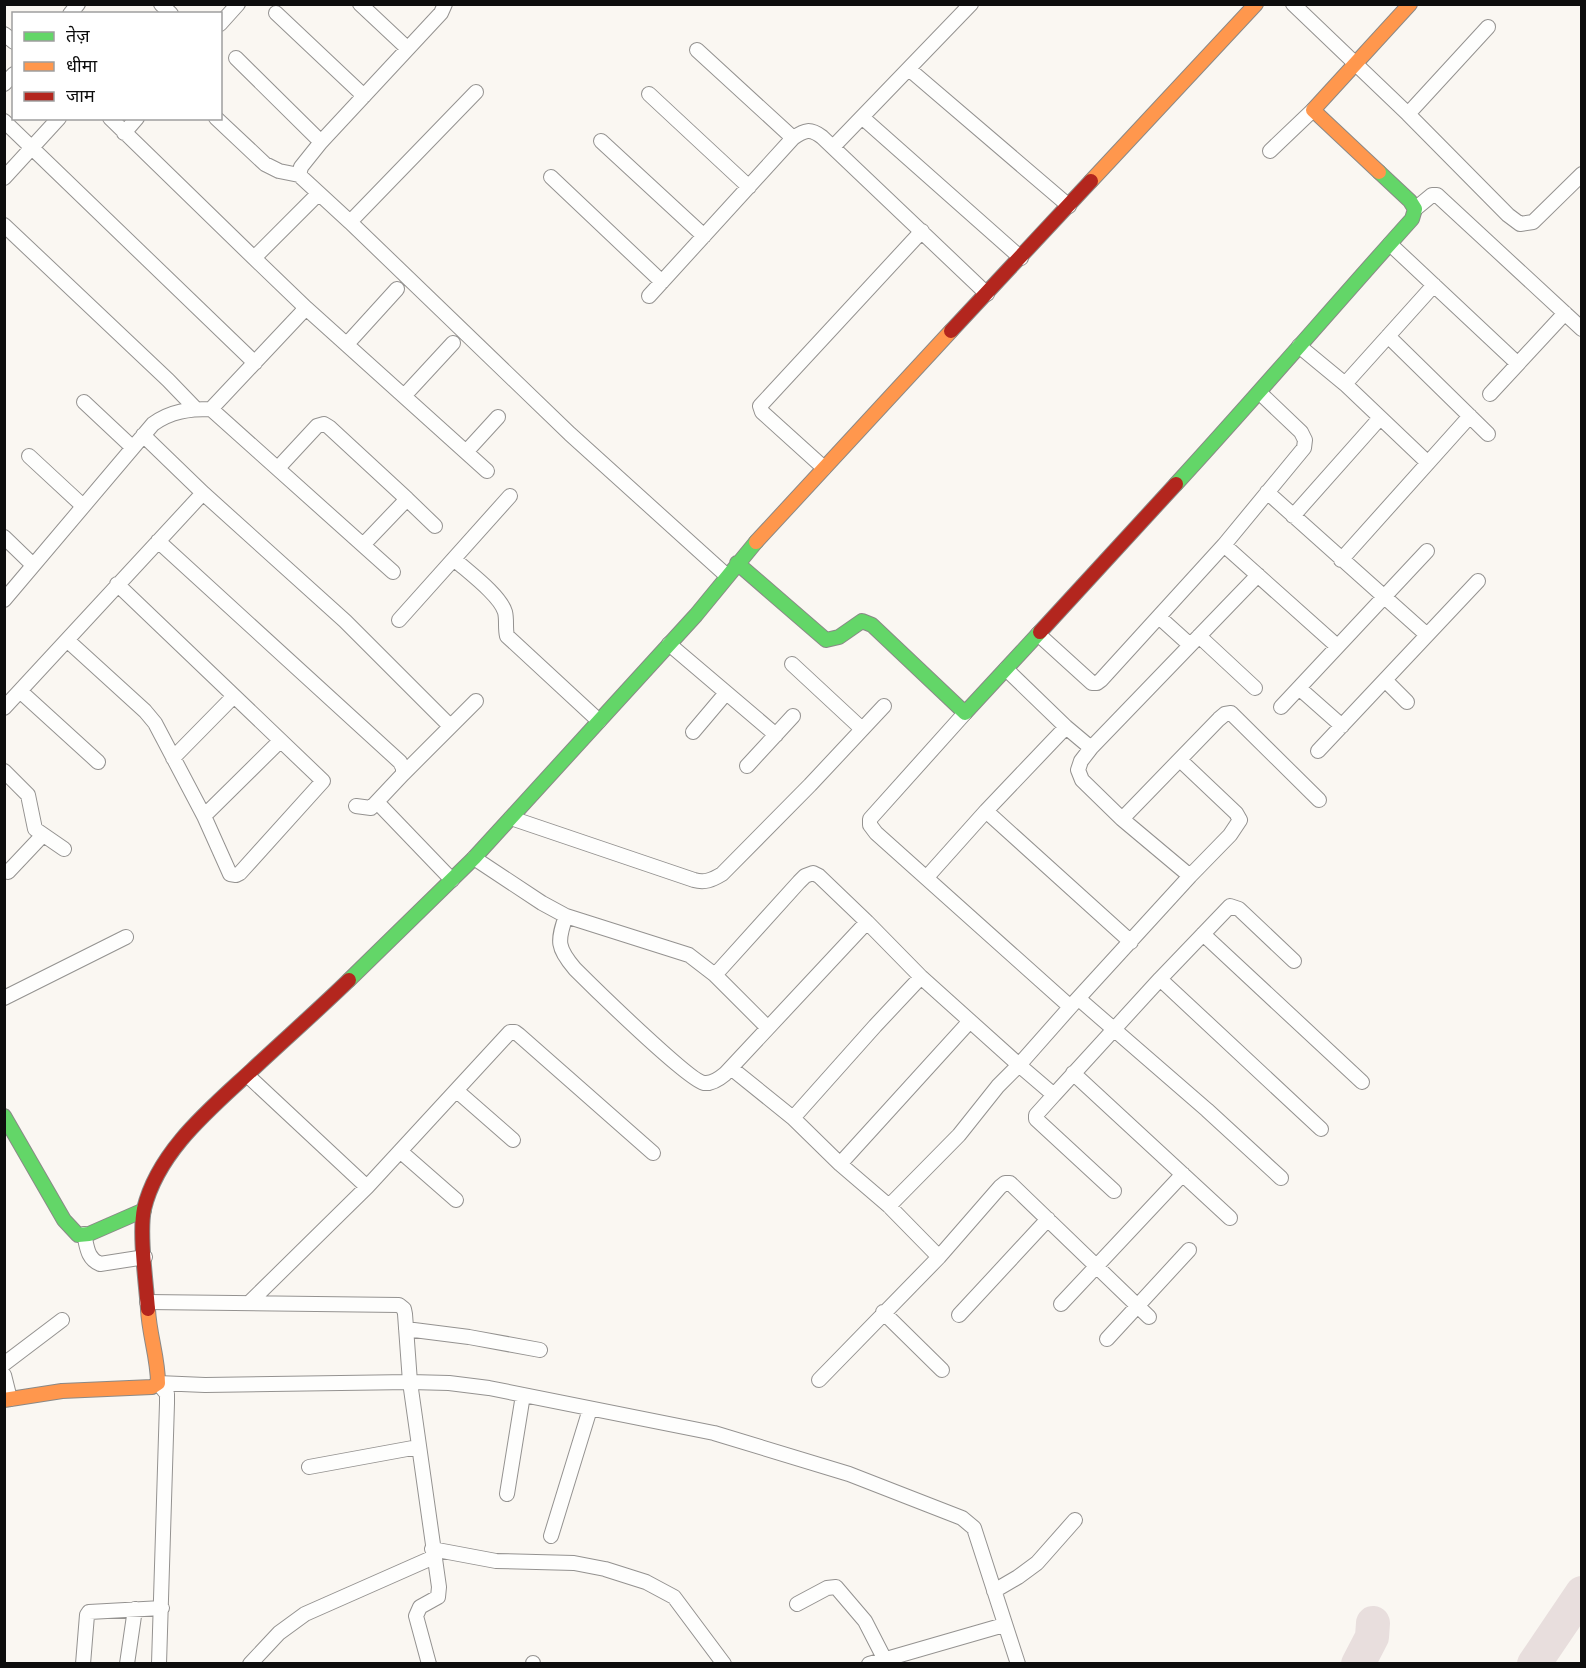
<svg xmlns="http://www.w3.org/2000/svg" width="1586" height="1668" font-family="'IBM Plex Serif','Noto Sans Devanagari',serif">
<style>
.lines{fill:none;stroke-linecap:round;stroke-linejoin:round}
.taxiway{stroke:#e8dedd;stroke-width:34}
.street-casing{stroke:#949290;stroke-width:16}
.fast-casing{stroke:#8a8987;stroke-width:16}
.slow-casing{stroke:#8a8987;stroke-width:16}
.jam-casing{stroke:#8a8987;stroke-width:16}
.street{stroke:#fefefd;stroke-width:14}
.fast{stroke:#63d668;stroke-width:14}
.slow{stroke:#ff974d;stroke-width:14}
.jam{stroke:#b3261e;stroke-width:14}
</style>
<rect width="100%" height="100%" fill="#faf7f2"/>
<g class="lines">
<path class="taxiway" d="M 1358,1664 L 1372,1637 L 1373,1623
M 1534,1664 L 1582,1593"/>
<defs>
<path id="street" d="M 161,4 L 171,14
M 360,4 L 407,48
M 445,4 L 441,13 L 321,142 L 301,167 L 299,175 L 350,222 L 476,92
M 1293,4 L 1408,114 L 1508,215 L 1520,224 L 1533,222 L 1582,174
M 276,13 L 364,96
M 70,14 L 78,4
M 220,24 L 238,4
M 4,34 L 14,42
M 697,50 L 793,138
M 236,58 L 321,142
M 910,70 L 1069,206
M 4,84 L 14,74
M 649,94 L 749,187
M 1408,114 L 1488,27
M 110,118 L 254,258
M 216,118 L 265,164 L 279,171 L 299,175
M 863,118 L 1021,258
M 4,121 L 255,363
M 124,133 L 137,118
M 601,141 L 704,236
M 833,147 L 971,4
M 1270,151 L 1313,110
M 551,177 L 662,282
M 4,178 L 59,118
M 1415,209 L 1432,195 L 1437,195 L 1582,329
M 350,222 L 570,434 L 726,575
M 4,225 L 168,380 L 196,409
M 1390,244 L 1518,364
M 649,296 L 793,138 C 805,130 810,128 822,137 L 987,294
M 306,308 L 487,471
M 1388,336 L 1488,434
M 347,344 L 397,289
M 1299,346 L 1345,384 L 1428,463
M 1345,384 L 1434,285
M 1490,394 L 1565,313
M 404,396 L 453,343
M 84,402 L 132,447
M 211,409 L 393,572
M 466,452 L 498,417
M 29,456 L 83,506
M 278,468 L 317,426 L 324,424 L 329,427 L 407,499 L 363,545
M 824,468 L 762,412 L 760,406 L 922,231
M 1267,492 L 1427,635
M 203,493 L 345,621 L 450,726
M 407,499 L 435,526
M 1293,516 L 1380,418
M 4,537 L 33,565
M 158,541 L 400,762 L 403,768 L 403,774 L 371,808 L 356,806
M 1224,545 L 1337,646
M 454,559 C 467,571 500,595 505,612 C 507,620 505,628 507,636 L 599,721
M 1341,560 L 1470,416
M 4,600 L 153,424 C 171,411 189,409 211,409 L 306,308 L 254,258 L 318,194
M 1159,617 L 1190,645
M 399,620 L 510,496
M 1038,634 L 1092,683 L 1097,683 L 1101,680 L 1224,545 L 1304,448 L 1305,440 L 1301,432 L 1260,393
M 1199,636 L 1255,688
M 67,640 L 145,711 L 155,723 L 204,816 L 230,874 L 236,875 L 240,873 L 323,781 L 117,584
M 669,644 L 776,735
M 792,664 L 862,729
M 1006,669 L 1066,727 L 1091,748
M 1385,680 L 1407,702
M 1299,688 L 1342,726
M 20,691 L 98,762
M 1281,707 L 1427,551
M 4,708 L 203,493 L 143,435
M 965,713 L 870,819 L 870,825 L 876,833 L 1066,1003 L 1072,1005 L 1190,876 L 1122,819 L 1082,780 L 1078,770 L 1081,761 L 1091,748 L 1258,575
M 693,732 L 726,693
M 1318,751 L 1478,581
M 173,758 L 234,696
M 1180,760 L 1236,813 L 1240,820 L 1230,835 L 1190,876
M 747,766 L 793,716
M 4,771 L 28,795 L 35,829 L 64,849
M 403,774 L 476,701
M 377,802 L 452,880
M 986,811 L 1131,942
M 204,816 L 280,741
M 511,818 L 694,880 C 705,883 712,880 722,874 L 810,785 L 884,706
M 1122,819 L 1219,719 L 1225,714 L 1231,713 L 1319,800
M 474,858 L 542,903 L 566,916 L 689,955 L 715,975 L 767,1027
M 8,872 L 42,836
M 927,877 L 986,811 L 1066,727
M 566,916 C 557,941 557,948 575,969 C 592,986 689,1081 704,1083 C 712,1084 719,1079 725,1074 L 867,922 L 819,876 L 813,873 L 805,876 L 799,882 L 715,975
M 867,922 L 921,977 L 1019,1065 L 998,1086 L 959,1135 L 889,1206
M 1203,934 L 1362,1082
M 1160,979 L 1230,906 L 1239,909 L 1294,961
M 4,998 L 126,937
M 1079,999 L 1207,1110 L 1281,1178
M 1072,1005 L 1019,1065 L 1054,1095 L 1160,979 L 1321,1129
M 731,1068 L 793,1118 L 840,1164 L 889,1206 L 939,1257 L 819,1380
M 1073,1073 L 1230,1218
M 247,1075 L 367,1187
M 457,1091 L 513,1140
M 1054,1095 L 1036,1115 L 1036,1119 L 1114,1191
M 793,1118 L 875,1026 L 921,977
M 400,1151 L 456,1200
M 840,1164 L 970,1021
M 84,1234 C 87,1246 87,1259 100,1264 L 145,1257
M 939,1257 L 1000,1187 L 1005,1183 L 1010,1183 L 1149,1317
M 147,1302 L 399,1305 L 404,1309 L 405,1314 L 410,1382 L 449,1383 L 489,1388 L 714,1433 L 849,1474 L 962,1518 L 974,1528 L 1018,1664
M 250,1302 L 367,1187 L 510,1032 L 515,1032 L 519,1035 L 653,1153
M 1061,1304 L 1183,1174
M 883,1312 L 942,1370
M 959,1315 L 1048,1219
M 406,1329 L 469,1337 L 540,1350
M 1107,1339 L 1189,1250
M 4,1364 L 62,1320
M 4,1375 L 10,1399
M 158,1383 L 205,1385 L 410,1382 L 439,1587 L 438,1597 L 420,1607 L 416,1616 L 429,1664
M 158,1383 L 167,1394 L 167,1403 L 159,1664
M 309,1467 L 418,1447
M 507,1494 L 523,1395
M 551,1536 L 590,1409
M 432,1549 L 496,1561 L 574,1563 L 605,1569 L 646,1582 L 674,1597 L 724,1664
M 994,1591 L 1018,1577 L 1037,1563 L 1075,1520
M 797,1604 L 827,1588 L 836,1587 L 865,1621 L 884,1658
M 533,1663 L 533,1664
M 83,1664 L 87,1615 L 89,1612 L 162,1608
M 127,1664 L 135,1609
M 250,1664 L 279,1633 L 305,1614 L 434,1557
M 869,1664 L 1004,1625"/>
<path id="fast" d="M 1176,484 C 1256,397 1333,307 1412,219 L 1415,209 L 1410,201 L 1379,172
M 737,563 L 826,640 L 839,637 L 862,621 L 872,625 L 965,713 L 1040,632
M 349,980 L 474,858 L 696,615 L 756,542
M 4,1116 L 64,1220 L 78,1235 L 89,1234 L 144,1210"/>
<path id="slow" d="M 1379,172 L 1313,110 L 1410,4
M 1091,181 L 1256,4
M 756,542 L 951,331
M 4,1400 L 62,1391 L 152,1387 L 158,1383 C 158,1358 149,1334 148,1309"/>
<path id="jam" d="M 951,331 L 1091,181
M 1040,632 L 1176,484
M 148,1309 C 146,1283 139,1233 144,1209 C 158,1151 210,1109 252,1070 C 284,1040 317,1011 349,980"/>
</defs>
<use href="#street" class="street-casing"/>
<use href="#fast" class="fast-casing"/>
<use href="#slow" class="slow-casing"/>
<use href="#jam" class="jam-casing"/>
<use href="#street" class="street"/>
<use href="#fast" class="fast"/>
<use href="#slow" class="slow"/>
<use href="#jam" class="jam"/>
</g>
<rect width="1586" height="1668" fill="none" stroke="#0d0d0d" stroke-width="12"/>
<rect x="12" y="12" width="210" height="108" fill="#ffffff" stroke="#9e9e9e" stroke-width="1.5"/>
<rect x="24" y="32" width="30" height="9" fill="#63d668" stroke="#9e9e9e" stroke-width="1.5"/>
<text x="66" y="42" font-size="18" fill="#0d0d0d">तेज़</text>
<rect x="24" y="62" width="30" height="9" fill="#ff974d" stroke="#9e9e9e" stroke-width="1.5"/>
<text x="66" y="72" font-size="18" fill="#0d0d0d">धीमा</text>
<rect x="24" y="92" width="30" height="9" fill="#b3261e" stroke="#9e9e9e" stroke-width="1.5"/>
<text x="66" y="102" font-size="18" fill="#0d0d0d">जाम</text>
</svg>
